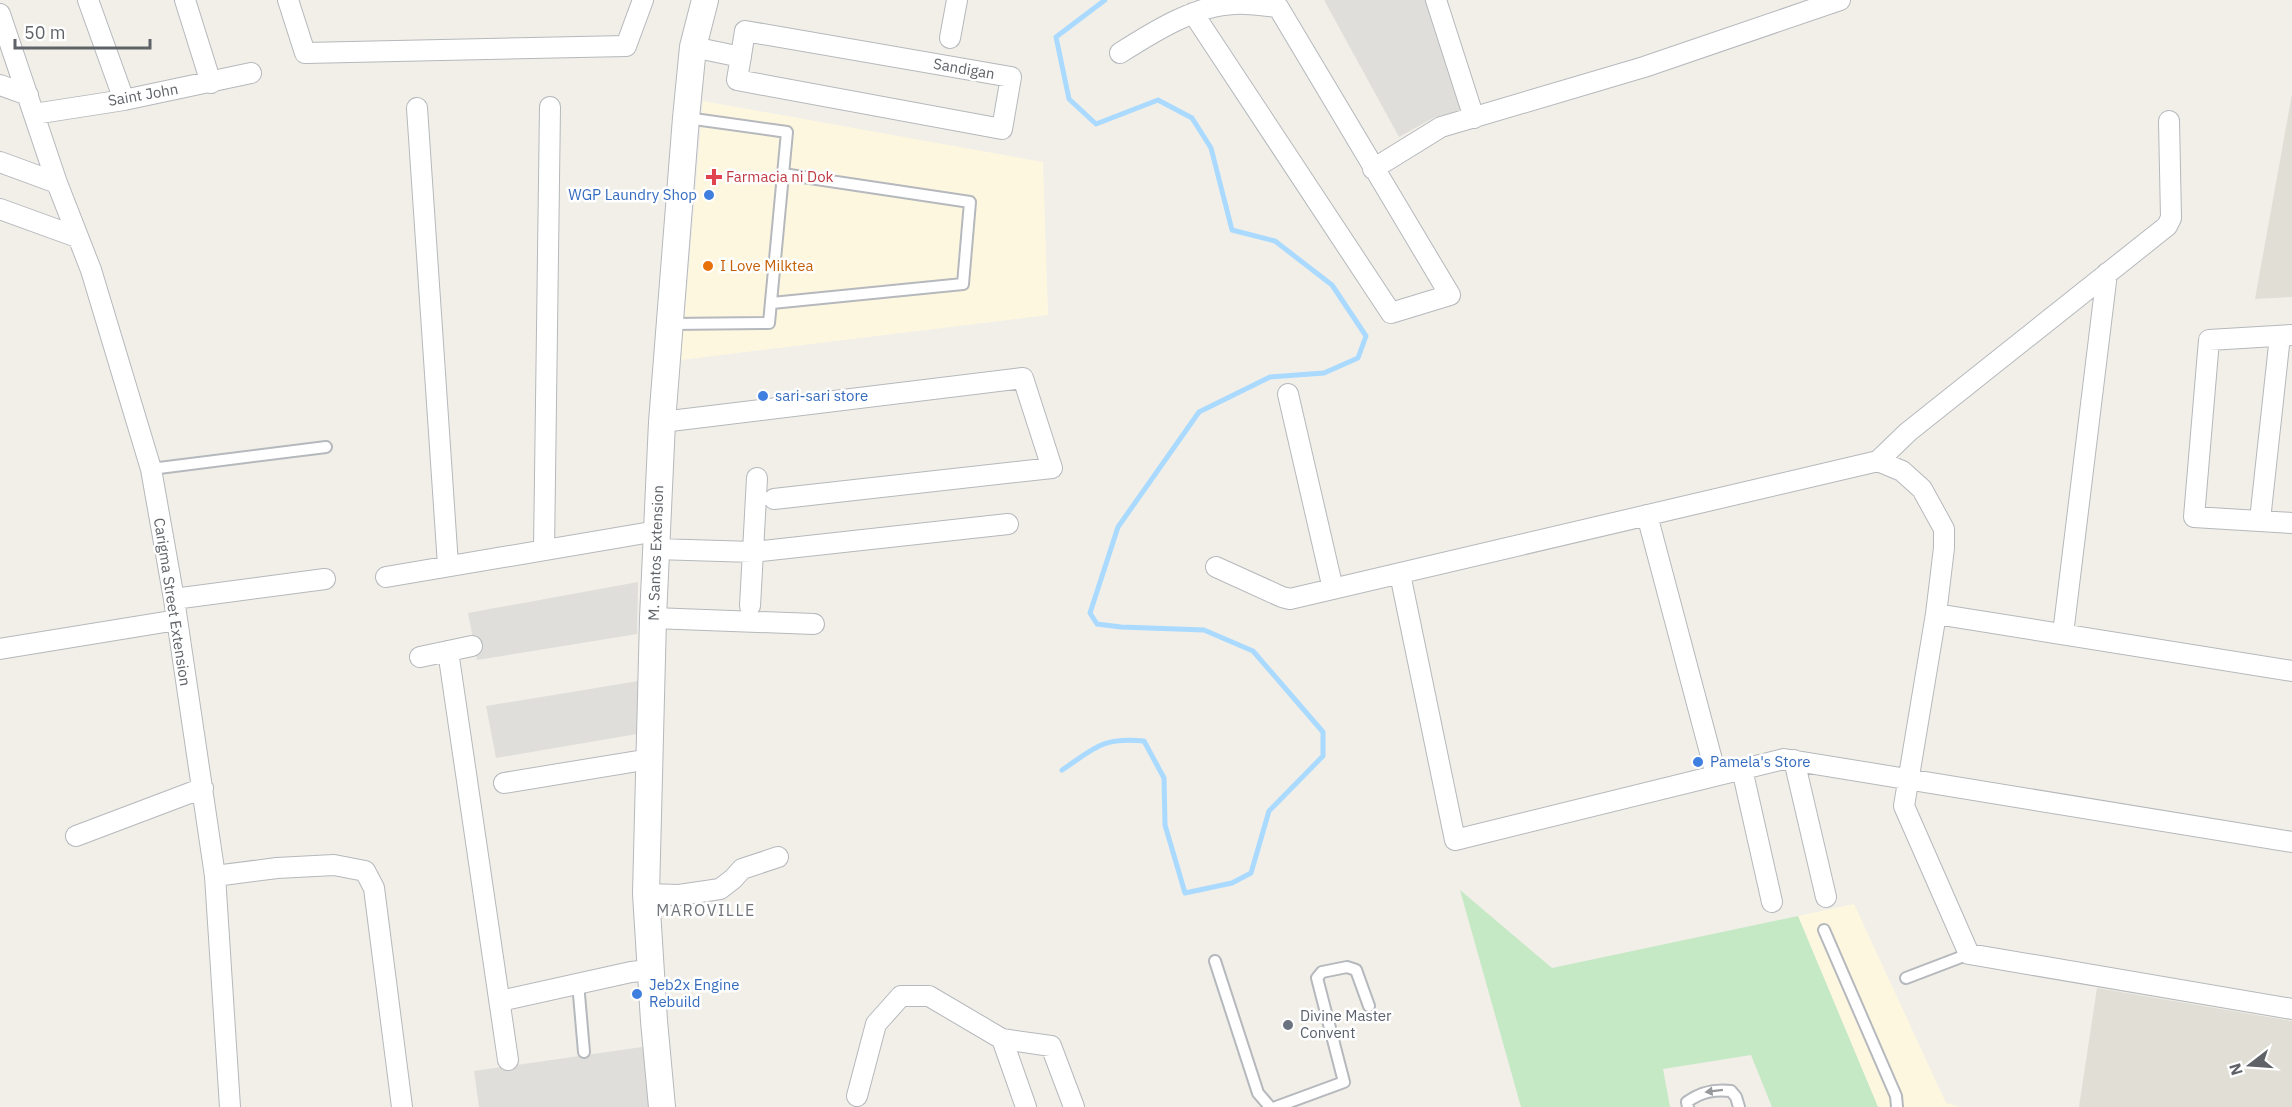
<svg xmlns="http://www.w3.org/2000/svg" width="2292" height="1107" font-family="'IBM Plex Sans',sans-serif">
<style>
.commercial{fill:#fef7e0}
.industrial{fill:#e0deda}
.education{fill:#e1ded6}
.green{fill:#c5e8c5}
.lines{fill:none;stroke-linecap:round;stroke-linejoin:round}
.stream{stroke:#aadaff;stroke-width:5}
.service-casing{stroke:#b5b8bc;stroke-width:14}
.minor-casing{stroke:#b5b8bc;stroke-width:22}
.tertiary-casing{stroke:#b5b8bc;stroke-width:28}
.service{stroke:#fff;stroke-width:10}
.minor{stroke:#fff;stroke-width:20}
.tertiary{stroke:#fff;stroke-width:26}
.oneway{fill:#979a9d}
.health-dot{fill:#e0444e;stroke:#fff;stroke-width:2}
.shop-dot{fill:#3f7fe0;stroke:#fff;stroke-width:2}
.food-dot{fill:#e8710a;stroke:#fff;stroke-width:2}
.worship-dot{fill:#6b7280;stroke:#fff;stroke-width:2}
.labels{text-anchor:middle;stroke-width:5;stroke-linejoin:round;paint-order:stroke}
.street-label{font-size:15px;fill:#5f6368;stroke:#fff}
.health-label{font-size:15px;fill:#be3a42;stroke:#fff;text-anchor:start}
.shop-label{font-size:15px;fill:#366cbe;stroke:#fff;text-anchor:start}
.food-label{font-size:15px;fill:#c56008;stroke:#fff;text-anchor:start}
.worship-label{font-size:15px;fill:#5b616d;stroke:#fff;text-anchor:start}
.neighbourhood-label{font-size:16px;letter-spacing:1.5px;fill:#70757a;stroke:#fff}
</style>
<rect width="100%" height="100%" fill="#f1efe8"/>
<path class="commercial" d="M 703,101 L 1043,162 L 1048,315 L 681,360 Z
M 1854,904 L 1946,1103 L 1961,1107 L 1878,1107 L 1798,916 Z"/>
<path class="industrial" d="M 1324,0 L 1430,0 L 1466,109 L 1435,117 L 1399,137 Z
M 638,582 L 637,634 L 477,660 L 468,613 Z
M 638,681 L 637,734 L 496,758 L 486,706 Z
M 649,1046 L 656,1107 L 479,1107 L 474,1071 Z"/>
<path class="education" d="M 2292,94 L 2292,297 L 2255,299 Z
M 2097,988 L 2292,1021 L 2292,1107 L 2079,1107 Z"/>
<path class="green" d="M 1460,890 L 1552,968 L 1798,916 L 1878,1107 L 1772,1107 L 1751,1055 L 1663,1069 L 1670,1107 L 1521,1107 Z"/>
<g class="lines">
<path class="stream" d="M 1062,770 C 1095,748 1102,737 1144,741 L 1164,778 L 1165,825 L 1185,893 L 1232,883 L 1251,873 L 1269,811 L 1323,756 L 1323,732 L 1253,651 L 1204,630 L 1121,627 L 1097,624 L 1090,613 L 1118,527 L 1199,412 L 1270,377 L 1324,373 L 1358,358 L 1366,336 L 1332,285 L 1275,241 L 1232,230 L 1211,148 L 1192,118 L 1158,100 L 1096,124 L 1069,99 L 1056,37 L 1105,0"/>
<defs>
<path id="service" d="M 772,303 L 963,284 L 970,202 L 783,174
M 670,324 L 769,323 L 787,132 L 687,118
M 151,469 L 326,447
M 1824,930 L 1896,1096 L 1897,1107
M 1215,961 L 1258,1093 L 1270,1107
M 1906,978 L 1969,954
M 578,983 L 584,1052
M 1276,1107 L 1344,1082 L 1317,978 L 1322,972 L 1347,967 L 1356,970 L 1369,1006
M 1688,1107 L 1687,1102 C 1701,1092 1714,1089 1731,1091 L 1736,1097 L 1739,1107"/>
<path id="minor" d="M 88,0 L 124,100
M 185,0 L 211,83
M 288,0 L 305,53 L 626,46 L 643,0
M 1436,0 L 1474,118
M 0,14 L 57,183 L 91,270 L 151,469 L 174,599 L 215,876 L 230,1107
M 745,31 L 1011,77 L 1002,129 L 737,80 Z
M 950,38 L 957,0
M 693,47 L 741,57
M 1120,53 C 1153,32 1196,5 1235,4 C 1249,3 1264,6 1278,7 L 1450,295 L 1391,313 L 1193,13
M 0,85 L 28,95
M 417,108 L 448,565
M 34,114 L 124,100 L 251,73
M 0,162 L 57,183
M 1373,169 L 1441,127 L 1644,67 L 1840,0
M 0,209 L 77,237
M 2292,335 L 2209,340 L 2194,517 L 2292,523
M 1288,394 L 1333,589
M 662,422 L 1023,378 L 1052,468 L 774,499
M 1878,461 L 1908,432 L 2167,226 L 2171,218 L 2169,121
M 1647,515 L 1716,775
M 2260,520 L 2280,336
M 656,549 L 753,552 L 1008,524
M 544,550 L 550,107
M 1216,567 L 1282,597 L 1290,599 L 1878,461 L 1902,471 L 1922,489 L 1944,529 L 1944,548 L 1936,614 L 1904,806 L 1969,954 L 2292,1009
M 1400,574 L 1455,840 L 1784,759 L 2292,842
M 386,577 L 657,531
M 174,599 L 325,579
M 750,606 L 757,478
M 1936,614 L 2292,671
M 653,618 L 814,624
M 2063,634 L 2107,273
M 0,649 L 177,620
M 448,651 L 508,1060
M 420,657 L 472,646
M 1794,760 L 1826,897
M 1742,769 L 1772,902
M 504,783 L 650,759
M 76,836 L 203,788
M 215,876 L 277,868 L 334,865 L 365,871 L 374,888 L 402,1107
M 646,894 L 679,895 L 720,889 L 733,879 L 742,869 L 778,857
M 500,1001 L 631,972 L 650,970
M 1002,1039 L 1026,1107
M 857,1096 L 876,1024 L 901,996 L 929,996 L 1002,1039 L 1051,1046 L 1074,1107"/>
<path id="tertiary" d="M 662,1107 L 654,1021 L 646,894 L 653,618 L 662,422 L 686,118 L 693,47 L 705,0"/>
</defs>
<use href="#service" class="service-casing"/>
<use href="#minor" class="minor-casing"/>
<use href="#tertiary" class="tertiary-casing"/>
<use href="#service" class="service"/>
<use href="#minor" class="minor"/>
<use href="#tertiary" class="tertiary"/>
</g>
<defs><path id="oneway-solid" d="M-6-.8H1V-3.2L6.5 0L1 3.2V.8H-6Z" transform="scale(1.5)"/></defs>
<use class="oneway" href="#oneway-solid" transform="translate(1714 1091) rotate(173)"/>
<path class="health-dot" d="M711 168h6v6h6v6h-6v6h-6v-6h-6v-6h6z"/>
<g class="shop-dot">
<circle cx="709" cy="195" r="6"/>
<circle cx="763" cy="396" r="6"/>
<circle cx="1698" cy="762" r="6"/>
<circle cx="637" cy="994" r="6"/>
</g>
<circle class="food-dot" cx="708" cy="266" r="6"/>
<circle class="worship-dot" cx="1288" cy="1025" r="6"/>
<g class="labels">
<g class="street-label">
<text transform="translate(964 69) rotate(10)" y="5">Sandigan</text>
<text transform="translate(143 95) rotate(-10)" y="5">Saint John</text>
<text transform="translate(656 553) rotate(-88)" y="5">M. Santos Extension</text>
<text transform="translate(172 602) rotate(81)" y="5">Carigma Street Extension</text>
</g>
<g class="health-label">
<text x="726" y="182">Farmacia ni Dok</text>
</g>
<g class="shop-label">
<text x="697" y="200" text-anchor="end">WGP Laundry Shop</text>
<text x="775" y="401">sari-sari store</text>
<text x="1710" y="767">Pamela's Store</text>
<text x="649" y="990">Jeb2x Engine<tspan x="649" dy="17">Rebuild</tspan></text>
</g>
<g class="food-label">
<text x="720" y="271">I Love Milktea</text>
</g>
<g class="worship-label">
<text x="1300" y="1021">Divine Master<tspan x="1300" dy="17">Convent</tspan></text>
</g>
<g class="neighbourhood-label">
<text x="706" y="916">MAROVILLE</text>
</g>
</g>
<g transform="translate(2250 1065) rotate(253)" stroke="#ffffff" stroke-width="4.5" paint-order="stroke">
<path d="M0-4.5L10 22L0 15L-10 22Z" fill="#5f6368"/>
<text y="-9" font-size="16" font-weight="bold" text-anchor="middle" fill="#5f6368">N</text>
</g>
<path d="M15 39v9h135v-9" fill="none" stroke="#5f6368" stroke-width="3"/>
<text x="24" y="39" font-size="18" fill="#5f6368" stroke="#ffffff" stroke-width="4.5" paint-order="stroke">50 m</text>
</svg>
